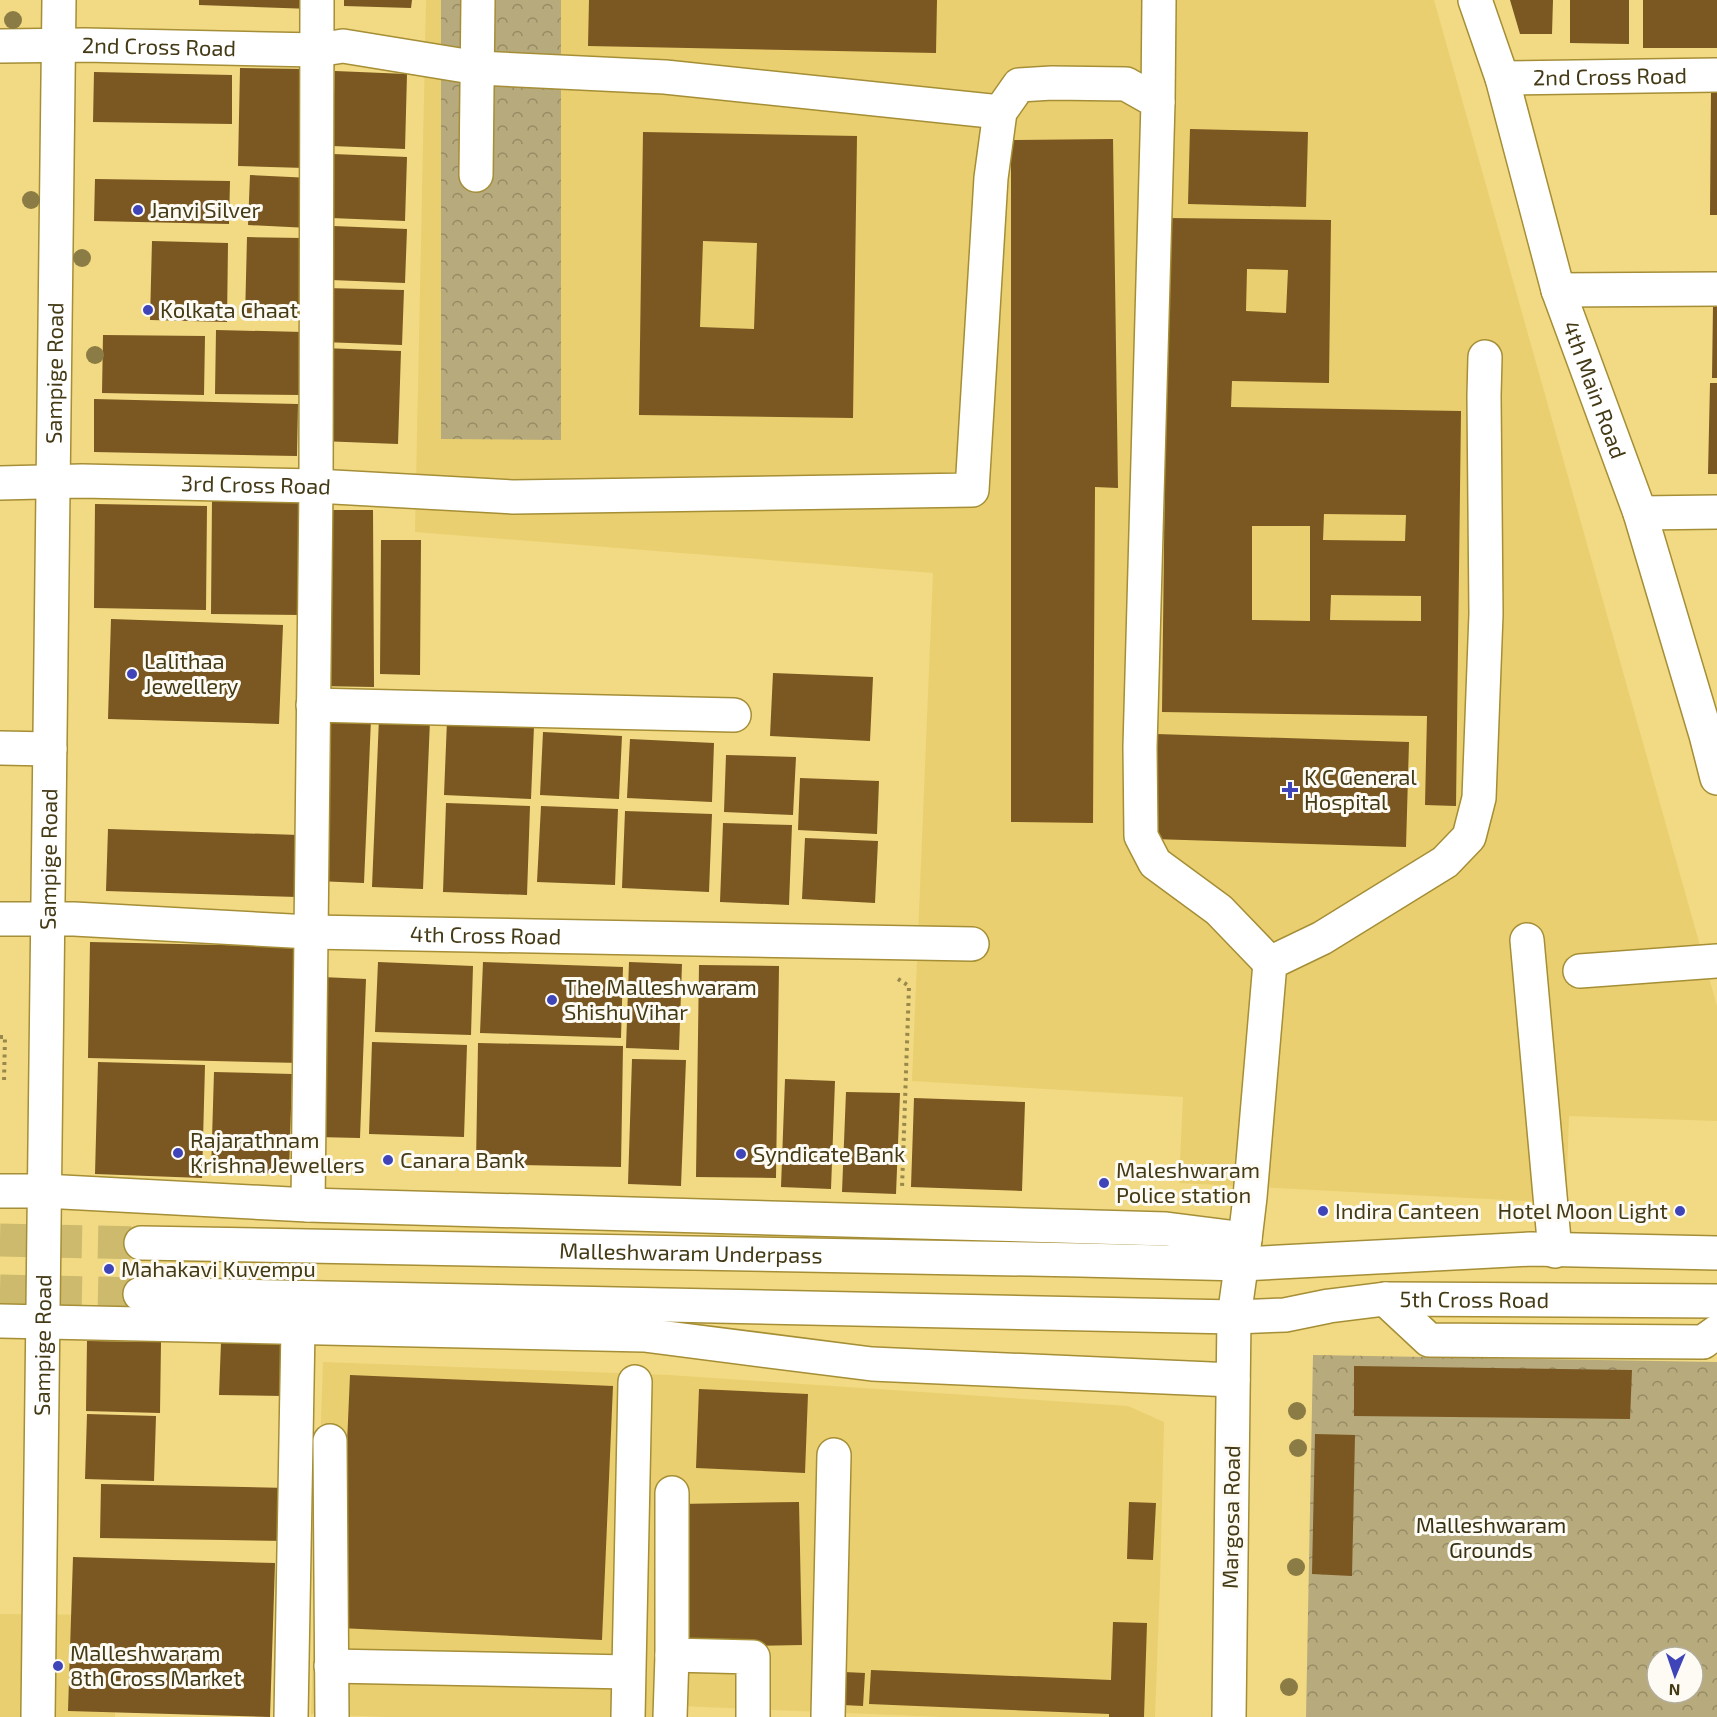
<svg xmlns="http://www.w3.org/2000/svg" width="1717" height="1717" font-family="'Exo 2',sans-serif">
<style>
.built{fill:#e9cf6f}
.park{fill:url(#park-crowns);fill-rule:evenodd}
.building{fill:#7b5721;fill-rule:evenodd}
.lines{fill:none;stroke-linecap:round;stroke-linejoin:round}
.major-tunnel{stroke:#ceba6d;stroke-width:33;stroke-dasharray:33 16;stroke-linecap:butt}
.minor-casing{stroke:#a58e36;stroke-width:36}
.major-casing{stroke:#a58e36;stroke-width:36}
.path{stroke:#99884b;stroke-width:4;stroke-dasharray:3 4.5;stroke-linecap:butt}
.minor{stroke:#fff;stroke-width:33}
.major{stroke:#fff;stroke-width:33}
.tree{fill:#8b7c45}
.poi-dot{fill:#3f45b9;stroke:#fdfbf3;stroke-width:2}
.labels{text-anchor:middle;stroke-width:6;stroke-linejoin:round;paint-order:stroke}
.street-label{font-size:22px;fill:#443a16;stroke:#fdfbf3}
.poi-label{font-size:22px;fill:#443a16;stroke:#fdfbf3;text-anchor:start}
.park-label{font-size:22px;fill:#373013;stroke:#fdfbf3}
</style>
<defs>
<pattern id="park-crowns" width="20" height="18" patternUnits="userSpaceOnUse" patternTransform="scale(1.5)"><rect width="20" height="18" fill="#b7aa7c"/><path d="M2 6a3 3 0 1 1 6 0M12 15a3 3 0 1 1 6 0" fill="none" stroke="#968b65"/></pattern>
</defs>
<rect width="100%" height="100%" fill="#f1da83"/>
<path class="built" d="M 426,0 L 1434,0 L 1717,1006 L 1717,1121 L 1569,1116 L 1566,1203 L 1179,1183 L 1183,1097 L 912,1081 L 933,573 L 415,532 Z
M 323,1362 L 669,1375 L 1128,1406 L 1164,1422 L 1160,1583 L 1155,1717 L 943,1717 L 658,1705 L 657,1717 L 387,1717 L 311,1714 Z
M 0,1614 L 116,1615 L 115,1717 L 0,1717 Z"/>
<path class="park" d="M 441,0 L 561,0 L 561,440 L 441,439 Z
M 1313,1355 L 1717,1362 L 1717,1717 L 1306,1717 ZM 1657,1657 L 1693,1657 L 1693,1693 L 1657,1693 Z"/>
<path class="building" d="M 199,0 L 312,0 L 312,9 L 199,5 Z
M 344,0 L 412,0 L 411,8 L 344,6 Z
M 589,0 L 937,0 L 936,53 L 588,46 Z
M 1510,0 L 1553,0 L 1552,34 L 1520,34 Z
M 1570,0 L 1629,0 L 1629,44 L 1570,43 Z
M 1643,0 L 1717,0 L 1717,48 L 1643,48 Z
M 240,68 L 307,69 L 305,168 L 238,166 Z
M 335,71 L 407,74 L 405,149 L 332,146 Z
M 94,72 L 232,75 L 232,124 L 93,122 Z
M 1711,91 L 1717,91 L 1717,215 L 1710,215 Z
M 1190,129 L 1308,132 L 1306,207 L 1188,204 Z
M 643,132 L 857,136 L 853,418 L 639,415 ZM 703,241 L 757,243 L 754,329 L 700,327 Z
M 1113,139 L 1118,488 L 1095,487 L 1093,823 L 1011,822 L 1011,140 Z
M 333,154 L 407,157 L 405,221 L 331,218 Z
M 250,175 L 311,178 L 309,228 L 248,225 Z
M 95,179 L 230,181 L 229,224 L 94,221 Z
M 1168,218 L 1331,220 L 1329,383 L 1232,381 L 1231,407 L 1461,411 L 1456,806 L 1425,805 L 1427,716 L 1162,712 ZM 1247,269 L 1288,270 L 1286,313 L 1246,311 ZM 1324,514 L 1406,515 L 1405,541 L 1323,540 ZM 1252,526 L 1310,526 L 1310,621 L 1252,620 ZM 1331,595 L 1421,596 L 1421,621 L 1330,620 Z
M 333,226 L 407,229 L 405,283 L 331,280 Z
M 247,237 L 302,238 L 300,320 L 245,319 Z
M 152,241 L 228,243 L 227,322 L 150,320 Z
M 325,288 L 404,290 L 402,345 L 323,342 Z
M 1713,306 L 1717,306 L 1717,378 L 1712,378 Z
M 216,330 L 303,332 L 301,395 L 215,394 Z
M 103,335 L 205,336 L 204,395 L 102,393 Z
M 323,348 L 401,351 L 398,444 L 320,441 Z
M 1710,383 L 1717,383 L 1717,474 L 1708,474 Z
M 94,399 L 298,404 L 297,456 L 94,452 Z
M 212,500 L 305,502 L 303,615 L 211,614 Z
M 95,504 L 207,506 L 206,610 L 94,608 Z
M 318,510 L 373,510 L 374,687 L 318,686 Z
M 381,540 L 421,540 L 420,675 L 380,674 Z
M 111,619 L 283,625 L 279,724 L 108,719 Z
M 773,673 L 873,677 L 870,741 L 770,736 Z
M 324,717 L 371,719 L 364,883 L 317,881 Z
M 379,718 L 430,720 L 423,889 L 372,887 Z
M 447,721 L 534,726 L 531,799 L 444,795 Z
M 543,732 L 622,736 L 619,799 L 540,795 Z
M 1156,734 L 1409,742 L 1406,847 L 1153,839 Z
M 630,739 L 714,743 L 712,802 L 627,798 Z
M 726,755 L 796,757 L 793,815 L 724,812 Z
M 800,778 L 879,781 L 877,834 L 798,830 Z
M 446,803 L 530,806 L 527,895 L 443,892 Z
M 541,806 L 618,809 L 615,885 L 537,882 Z
M 625,811 L 712,814 L 709,892 L 622,888 Z
M 723,823 L 792,825 L 789,905 L 720,902 Z
M 108,829 L 299,835 L 297,897 L 106,891 Z
M 805,838 L 878,841 L 875,903 L 802,899 Z
M 90,942 L 305,947 L 302,1063 L 88,1058 Z
M 378,962 L 473,966 L 471,1035 L 375,1032 Z
M 483,962 L 623,967 L 621,1038 L 480,1033 Z
M 629,962 L 682,964 L 679,1050 L 626,1048 Z
M 699,965 L 779,966 L 776,1178 L 696,1177 Z
M 322,977 L 366,979 L 360,1138 L 317,1137 Z
M 372,1042 L 467,1045 L 464,1137 L 369,1134 Z
M 478,1043 L 623,1046 L 621,1167 L 476,1164 Z
M 632,1059 L 686,1060 L 681,1186 L 628,1184 Z
M 98,1062 L 205,1065 L 202,1178 L 95,1174 Z
M 214,1072 L 292,1074 L 289,1174 L 211,1172 Z
M 785,1079 L 835,1081 L 831,1189 L 781,1187 Z
M 846,1092 L 900,1093 L 896,1194 L 842,1192 Z
M 914,1098 L 1025,1102 L 1022,1191 L 911,1187 Z
M 87,1341 L 161,1342 L 160,1413 L 86,1411 Z
M 221,1342 L 285,1344 L 283,1396 L 219,1395 Z
M 1354,1366 L 1632,1370 L 1630,1419 L 1354,1416 Z
M 350,1375 L 613,1386 L 602,1640 L 339,1628 Z
M 699,1389 L 808,1394 L 805,1473 L 696,1468 Z
M 87,1414 L 156,1416 L 154,1481 L 85,1479 Z
M 1315,1434 L 1355,1435 L 1352,1576 L 1312,1574 Z
M 101,1484 L 288,1488 L 287,1541 L 100,1538 Z
M 799,1502 L 802,1645 L 681,1647 L 679,1504 Z
M 1129,1502 L 1156,1503 L 1153,1560 L 1127,1559 Z
M 73,1557 L 275,1563 L 270,1717 L 68,1711 Z
M 1113,1622 L 1147,1623 L 1144,1717 L 1109,1717 L 1109,1714 L 869,1704 L 871,1670 L 1111,1680 Z
M 844,1672 L 865,1673 L 863,1706 L 843,1705 Z"/>
<g class="lines">
<path class="major-tunnel" d="M 0,1240 L 141,1243
M 0,1291 L 140,1294"/>
<defs>
<g id="minor">
<path id="s1" d="M 1475,0 L 1502,78 L 1558,290 L 1640,513 L 1706,735 L 1717,778"/>
<path id="s2" d="M 0,46 L 85,45 L 317,50 L 343,46 L 478,68 L 665,77 L 1000,112"/>
<path id="s3" d="M 1502,78 L 1717,75"/>
<path d="M 1158,102 L 1159,0"/>
<path d="M 476,175 L 478,0"/>
<path d="M 1558,290 L 1717,289"/>
<path id="s4" d="M 0,483 L 82,481 L 316,486 L 513,497 L 972,490 L 991,178 L 1000,112 L 1019,85 L 1052,83 L 1126,84 L 1158,102 L 1140,747 L 1141,836 L 1155,863 L 1219,910 L 1270,963"/>
<path d="M 1640,513 L 1717,512"/>
<path d="M 313,705 L 734,715"/>
<path d="M 0,748 L 50,749"/>
<path id="s5" d="M 0,919 L 74,919 L 310,932 L 972,944"/>
<path d="M 1527,940 L 1555,1251"/>
<path d="M 1580,971 L 1717,961"/>
<path d="M 308,1205 L 316,486 L 317,0"/>
<path d="M 1245,1239 L 1250,1197 L 1270,963 L 1322,938 L 1445,862 L 1469,837 L 1479,798 L 1486,614 L 1484,396 L 1485,357"/>
<path d="M 1385,1299 L 1429,1340 L 1703,1342 L 1717,1332"/>
<path d="M 330,1441 L 332,1717"/>
<path d="M 672,1655 L 753,1657 L 753,1717"/>
<path d="M 331,1666 L 628,1672"/>
<path d="M 291,1717 L 298,1328"/>
<path d="M 628,1717 L 635,1382"/>
<path d="M 670,1717 L 672,1655 L 672,1493"/>
<path d="M 828,1717 L 834,1455"/>
</g>
<g id="major">
<path d="M 0,1191 L 44,1191 L 308,1205 L 1166,1229 L 1245,1239 L 1234,1317 L 1229,1717"/>
<path id="s6" d="M 141,1243 L 1080,1260 L 1242,1264 L 1531,1249 L 1717,1253"/>
<path id="s7" d="M 140,1294 L 1234,1317 L 1285,1315 L 1329,1306 L 1385,1299 L 1717,1301"/>
<path d="M 0,1321 L 644,1335 L 872,1364 L 1233,1380"/>
<path id="s8" d="M 38,1717 L 59,0"/>
</g>
</defs>
<use href="#minor" class="minor-casing"/>
<use href="#major" class="major-casing"/>
<path class="path" d="M 898,979 L 909,986 L 902,1188
M 0,1037 L 5,1037 L 4,1082"/>
<use href="#minor" class="minor"/>
<use href="#major" class="major"/>
</g>
<g class="tree">
<circle cx="13" cy="20" r="9"/>
<circle cx="31" cy="200" r="9"/>
<circle cx="82" cy="258" r="9"/>
<circle cx="95" cy="355" r="9"/>
<circle cx="1297" cy="1411" r="9"/>
<circle cx="1298" cy="1448" r="9"/>
<circle cx="1296" cy="1567" r="9"/>
<circle cx="1289" cy="1687" r="9"/>
</g>
<g class="poi-dot">
<circle cx="138" cy="210" r="6"/>
<circle cx="148" cy="310" r="6"/>
<circle cx="132" cy="674" r="6"/>
<path d="M1287 781h6v6h6v6h-6v6h-6v-6h-6v-6h6z"/>
<circle cx="552" cy="1000" r="6"/>
<circle cx="178" cy="1153" r="6"/>
<circle cx="741" cy="1154" r="6"/>
<circle cx="388" cy="1160" r="6"/>
<circle cx="1104" cy="1183" r="6"/>
<circle cx="1323" cy="1211" r="6"/>
<circle cx="1680" cy="1211" r="6"/>
<circle cx="109" cy="1269" r="6"/>
<circle cx="58" cy="1666" r="6"/>
</g>
<g class="labels">
<g class="street-label">
<text dy="8" stroke="none"><textPath href="#s2" startOffset="159">2nd Cross Road</textPath></text>
<text dy="8" stroke="none"><textPath href="#s3" startOffset="108">2nd Cross Road</textPath></text>
<text dy="8" stroke="none"><textPath href="#s8" startOffset="1344">Sampige Road</textPath></text>
<text dy="8" stroke="none"><textPath href="#s1" startOffset="408">4th Main Road</textPath></text>
<text dy="8" stroke="none"><textPath href="#s4" startOffset="256">3rd Cross Road</textPath></text>
<text dy="8" stroke="none"><textPath href="#s8" startOffset="858">Sampige Road</textPath></text>
<text dy="8" stroke="none"><textPath href="#s5" startOffset="486">4th Cross Road</textPath></text>
<text dy="8" stroke="none"><textPath href="#s6" startOffset="550">Malleshwaram Underpass</textPath></text>
<text dy="8" stroke="none"><textPath href="#s7" startOffset="1336">5th Cross Road</textPath></text>
<text dy="8" stroke="none"><textPath href="#s8" startOffset="372">Sampige Road</textPath></text>
<text transform="translate(1231 1517) rotate(-89)" y="8">Margosa Road</text>
</g>
<g class="poi-label">
<text x="150" y="218">Janvi Silver</text>
<text x="160" y="318">Kolkata Chaat</text>
<text x="144" y="669">Lalithaa<tspan x="144" dy="25">Jewellery</tspan></text>
<text x="1304" y="785">K C General<tspan x="1304" dy="25">Hospital</tspan></text>
<text x="564" y="995">The Malleshwaram<tspan x="564" dy="25">Shishu Vihar</tspan></text>
<text x="190" y="1148">Rajarathnam<tspan x="190" dy="25">Krishna Jewellers</tspan></text>
<text x="753" y="1162">Syndicate Bank</text>
<text x="400" y="1168">Canara Bank</text>
<text x="1116" y="1178">Maleshwaram<tspan x="1116" dy="25">Police station</tspan></text>
<text x="1335" y="1219">Indira Canteen</text>
<text x="1668" y="1219" text-anchor="end">Hotel Moon Light</text>
<text x="121" y="1277">Mahakavi Kuvempu</text>
<text x="70" y="1661">Malleshwaram<tspan x="70" dy="25">8th Cross Market</tspan></text>
</g>
<g class="park-label">
<text x="1491" y="1533">Malleshwaram<tspan x="1491" dy="25">Grounds</tspan></text>
</g>
</g>
<g transform="translate(1675 1675) rotate(182)"><circle r="28" fill="#fdfbf3" stroke="#b3ae9b" stroke-width="1.5"/>
<path d="M0-4.5L10 22L0 15L-10 22Z" fill="#3f45b9"/>
<text y="-9" font-size="16" font-weight="bold" text-anchor="middle" fill="#443a16">N</text>
</g>
</svg>
